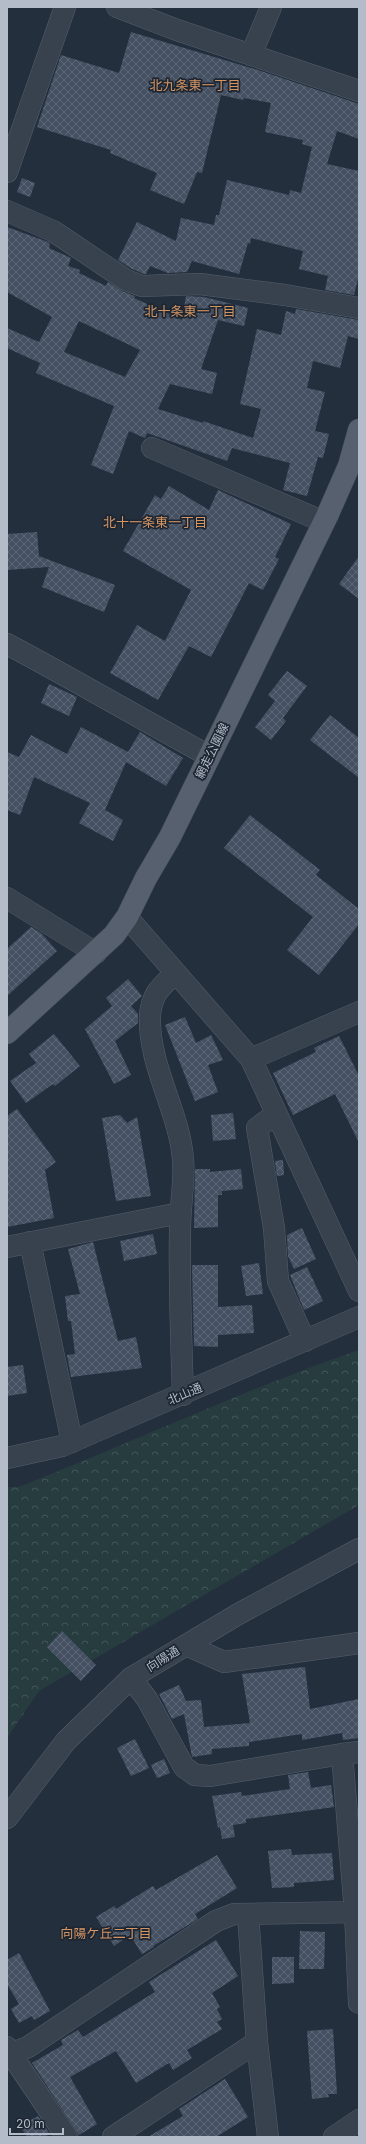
<svg xmlns="http://www.w3.org/2000/svg" width="366" height="2144" font-family="Inter,'Noto Sans JP',sans-serif">
<style>
.forest{fill:url(#forest-crowns)}
.building{fill:url(#building-cross-hatch);fill-rule:evenodd}
.lines{fill:none;stroke-linecap:round;stroke-linejoin:round}
.minor-casing{stroke:#565f6c;stroke-width:22}
.major-casing{stroke:#414a57;stroke-width:23}
.minor{stroke:#38414e;stroke-width:21}
.major{stroke:#56606e;stroke-width:22}
.labels{text-anchor:middle;stroke-width:3.5;stroke-linejoin:round;paint-order:stroke}
.street-label{font-size:12px;fill:#b4bcc9;stroke:#1d2633}
.neighbourhood-label{font-size:13px;fill:#d59563;stroke:#1d2633}
</style>
<defs>
<pattern id="forest-crowns" width="20" height="18" patternUnits="userSpaceOnUse"><rect width="20" height="18" fill="#263c3f"/><path d="M2 6a3 3 0 1 1 6 0M12 15a3 3 0 1 1 6 0" fill="none" stroke="#435659"/></pattern>
<pattern id="building-cross-hatch" width="8" height="8" patternUnits="userSpaceOnUse"><rect width="8" height="8" fill="#455162"/><path d="M0 0l8 8M0 8l8-8" fill="none" stroke="#5d6877"/></pattern>
</defs>
<rect width="100%" height="100%" fill="#242f3e"/>
<path class="forest" d="M 359,1350 L 359,1505 L 39,1691 L 7,1738 L 7,1487 L 19,1487 C 133,1442 243,1390 359,1350 Z"/>
<path class="building" d="M 131,32 L 258,70 L 359,104 L 359,139 L 337,131 L 327,164 L 359,171 L 359,275 L 354,295 L 325,290 L 328,276 L 299,269 L 303,251 L 251,238 L 250,244 L 248,243 L 239,274 L 192,261 L 187,272 L 168,273 L 150,266 L 146,274 L 144,274 L 132,269 L 118,260 L 137,222 L 176,241 L 181,218 L 214,225 L 216,215 L 219,215 L 227,180 L 289,195 L 290,190 L 301,193 L 312,147 L 302,144 L 303,140 L 265,132 L 271,103 L 244,98 L 243,100 L 221,95 L 202,173 L 197,172 L 184,204 L 150,190 L 157,173 L 110,153 L 111,150 L 37,127 L 61,55 L 119,73 Z
M 22,178 L 35,183 L 30,197 L 17,192 Z
M 7,227 L 48,242 L 50,244 L 49,248 L 71,258 L 68,266 L 80,270 L 79,273 L 106,286 L 108,282 L 122,291 L 135,296 L 134,298 L 182,320 L 186,296 L 204,297 L 248,308 L 244,326 L 218,320 L 201,369 L 217,373 L 212,394 L 170,384 L 158,409 L 203,423 L 203,421 L 253,438 L 261,409 L 240,404 L 257,329 L 281,335 L 286,311 L 295,314 L 296,309 L 359,320 L 359,339 L 348,336 L 340,368 L 313,361 L 307,388 L 325,392 L 315,431 L 329,434 L 323,458 L 318,457 L 307,496 L 283,490 L 290,463 L 232,448 L 227,461 L 147,433 L 145,438 L 129,431 L 113,474 L 91,465 L 114,406 L 36,373 L 40,363 L 7,348 L 7,328 L 39,342 L 52,317 L 7,292 ZM 79,321 L 140,350 L 125,377 L 64,352 Z
M 169,486 L 209,510 L 218,490 L 291,524 L 275,557 L 279,559 L 263,590 L 249,583 L 211,657 L 189,646 L 158,700 L 110,673 L 137,625 L 165,641 L 191,590 L 123,551 L 155,495 L 161,499 Z
M 37,532 L 39,556 L 115,585 L 104,612 L 42,587 L 49,567 L 7,570 L 7,534 Z
M 359,556 L 359,599 L 339,584 Z
M 287,671 L 307,686 L 283,718 L 286,721 L 271,740 L 255,727 L 275,701 L 268,695 Z
M 49,684 L 77,697 L 69,716 L 41,703 Z
M 330,715 L 359,738 L 359,778 L 310,740 Z
M 81,727 L 128,752 L 140,732 L 183,758 L 166,786 L 126,762 L 105,810 L 123,820 L 113,841 L 79,823 L 90,803 L 34,777 L 20,815 L 7,810 L 7,752 L 19,757 L 31,735 L 67,754 Z
M 250,815 L 320,870 L 316,875 L 359,909 L 359,924 L 319,975 L 287,950 L 313,917 L 224,848 Z
M 31,927 L 41,933 L 57,951 L 7,996 L 7,949 Z
M 128,979 L 142,996 L 131,1006 L 138,1014 L 138,1023 L 115,1041 L 131,1075 L 114,1084 L 85,1029 L 112,1006 L 106,998 Z
M 185,1017 L 196,1043 L 211,1035 L 223,1060 L 208,1065 L 218,1092 L 195,1101 L 165,1025 Z
M 54,1034 L 80,1066 L 55,1086 L 53,1084 L 26,1103 L 10,1081 L 36,1063 L 29,1054 Z
M 339,1036 L 359,1076 L 359,1143 L 335,1094 L 293,1115 L 273,1073 L 316,1052 L 314,1048 Z
M 17,1109 L 56,1162 L 45,1170 L 54,1218 L 7,1227 L 7,1116 Z
M 233,1113 L 236,1139 L 213,1141 L 211,1115 Z
M 120,1115 L 127,1123 L 137,1117 L 151,1196 L 116,1201 L 102,1118 Z
M 283,1160 L 284,1175 L 277,1176 L 275,1161 Z
M 195,1169 L 210,1169 L 210,1172 L 241,1169 L 243,1189 L 222,1191 L 222,1195 L 218,1195 L 218,1227 L 194,1228 Z
M 302,1228 L 316,1259 L 294,1269 L 288,1256 L 287,1235 Z
M 153,1234 L 157,1254 L 124,1261 L 120,1241 Z
M 93,1242 L 118,1341 L 136,1337 L 142,1368 L 71,1377 L 67,1355 L 75,1354 L 71,1321 L 68,1321 L 65,1296 L 80,1294 L 68,1249 Z
M 259,1263 L 263,1294 L 246,1296 L 241,1266 Z
M 192,1265 L 218,1265 L 218,1307 L 252,1305 L 254,1333 L 218,1335 L 218,1347 L 194,1346 Z
M 307,1267 L 323,1301 L 304,1310 L 290,1275 Z
M 23,1365 L 27,1393 L 7,1396 L 7,1367 Z
M 62,1631 L 96,1665 L 81,1681 L 47,1647 Z
M 305,1667 L 310,1709 L 359,1699 L 359,1738 L 343,1740 L 342,1733 L 302,1740 L 302,1734 L 249,1742 L 249,1746 L 212,1749 L 212,1754 L 192,1757 L 184,1714 L 172,1719 L 159,1694 L 179,1685 L 186,1701 L 201,1700 L 204,1727 L 250,1723 L 242,1674 Z
M 135,1739 L 149,1768 L 131,1776 L 117,1748 Z
M 164,1759 L 170,1773 L 157,1778 L 151,1765 Z
M 308,1772 L 311,1788 L 331,1785 L 334,1807 L 246,1819 L 246,1823 L 233,1825 L 235,1837 L 222,1839 L 220,1827 L 218,1828 L 212,1796 L 241,1792 L 242,1796 L 290,1789 L 288,1775 Z
M 291,1849 L 292,1855 L 332,1853 L 334,1880 L 294,1883 L 294,1887 L 272,1888 L 268,1851 Z
M 217,1855 L 237,1888 L 195,1914 L 198,1919 L 153,1946 L 154,1947 L 142,1954 L 130,1935 L 114,1946 L 96,1917 L 114,1906 L 116,1909 L 153,1886 L 156,1890 Z
M 300,1931 L 325,1932 L 324,1969 L 299,1969 Z
M 216,1940 L 238,1976 L 212,1993 L 220,2007 L 217,2009 L 222,2019 L 217,2022 L 222,2029 L 187,2050 L 192,2058 L 173,2070 L 169,2063 L 136,2083 L 116,2051 L 70,2077 L 97,2124 L 79,2135 L 32,2063 L 63,2045 L 61,2040 L 78,2030 L 83,2037 L 155,1992 L 149,1982 Z
M 19,1953 L 50,2011 L 34,2020 L 32,2016 L 19,2023 L 11,2009 L 19,2004 L 7,1984 L 7,1960 Z
M 272,1957 L 294,1957 L 294,1983 L 272,1984 Z
M 333,2029 L 337,2094 L 328,2094 L 329,2097 L 312,2099 L 307,2031 Z
M 225,2079 L 248,2117 L 216,2137 L 148,2137 L 183,2116 L 179,2109 Z
M 38,2116 L 50,2134 L 44,2137 L 27,2137 L 20,2126 Z"/>
<g class="lines">
<defs>
<path id="minor" d="M 117,7 L 177,30 L 359,91
M 251,55 L 271,7
M 7,172 L 65,7
M 7,211 L 53,231 L 126,280 L 142,286 L 200,284 L 285,295 L 359,308
M 152,448 L 324,522
M 7,644 C 75,680 141,719 209,756
M 7,898 L 96,953
M 127,917 L 251,1059 L 359,1291
M 175,973 C 161,987 152,993 150,1015 C 148,1066 179,1110 183,1159 C 185,1181 180,1206 180,1229 C 179,1284 181,1339 183,1395
M 251,1059 L 359,1012
M 276,1114 L 257,1128 L 274,1228 L 278,1281 L 305,1341
M 30,1242 L 72,1442
M 7,1247 L 180,1213
M 7,1458 L 62,1446 L 359,1317
M 186,1645 L 224,1662 L 359,1643
M 131,1678 L 147,1699 L 184,1767 L 195,1775 L 210,1776 L 342,1754
M 359,1752 L 342,1754 L 355,1912 L 359,2003
M 7,1818 L 66,1741 L 131,1678 L 240,1613 L 359,1549
M 248,1914 L 257,2042 L 268,2137
M 7,2047 L 11,2054 L 28,2047 L 216,1921 L 234,1914 L 359,1912
M 11,2054 L 67,2137
M 113,2137 L 257,2042
M 334,2137 L 359,2120"/>
<path id="major" d="M 7,1033 L 114,935 L 127,917 L 146,878 L 170,837 L 327,516 L 349,466 L 359,430"/>
</defs>
<use href="#minor" class="minor-casing"/>
<use href="#major" class="major-casing"/>
<use href="#minor" class="minor"/>
<use href="#major" class="major"/>
</g>
<g class="labels">
<g class="street-label">
<text transform="translate(212 751) rotate(-64)" y="4">網走公園線</text>
<text transform="translate(185 1394) rotate(-23)" y="4">北山通</text>
<text transform="translate(163 1659) rotate(-32)" y="4">向陽通</text>
</g>
<g class="neighbourhood-label">
<text x="195" y="90">北九条東一丁目</text>
<text x="190" y="316">北十条東一丁目</text>
<text x="155" y="527">北十一条東一丁目</text>
<text x="106" y="1938">向陽ケ丘二丁目</text>
</g>
</g>
<rect width="366" height="2144" fill="none" stroke="#b4bcc9" stroke-width="16"/>
<path d="M10 2128v6h53v-6" fill="none" stroke="#b4bcc9" stroke-width="2"/>
<text x="16" y="2128" font-size="12" fill="#b4bcc9" stroke="#1d2633" stroke-width="3" paint-order="stroke">20 m</text>
</svg>
